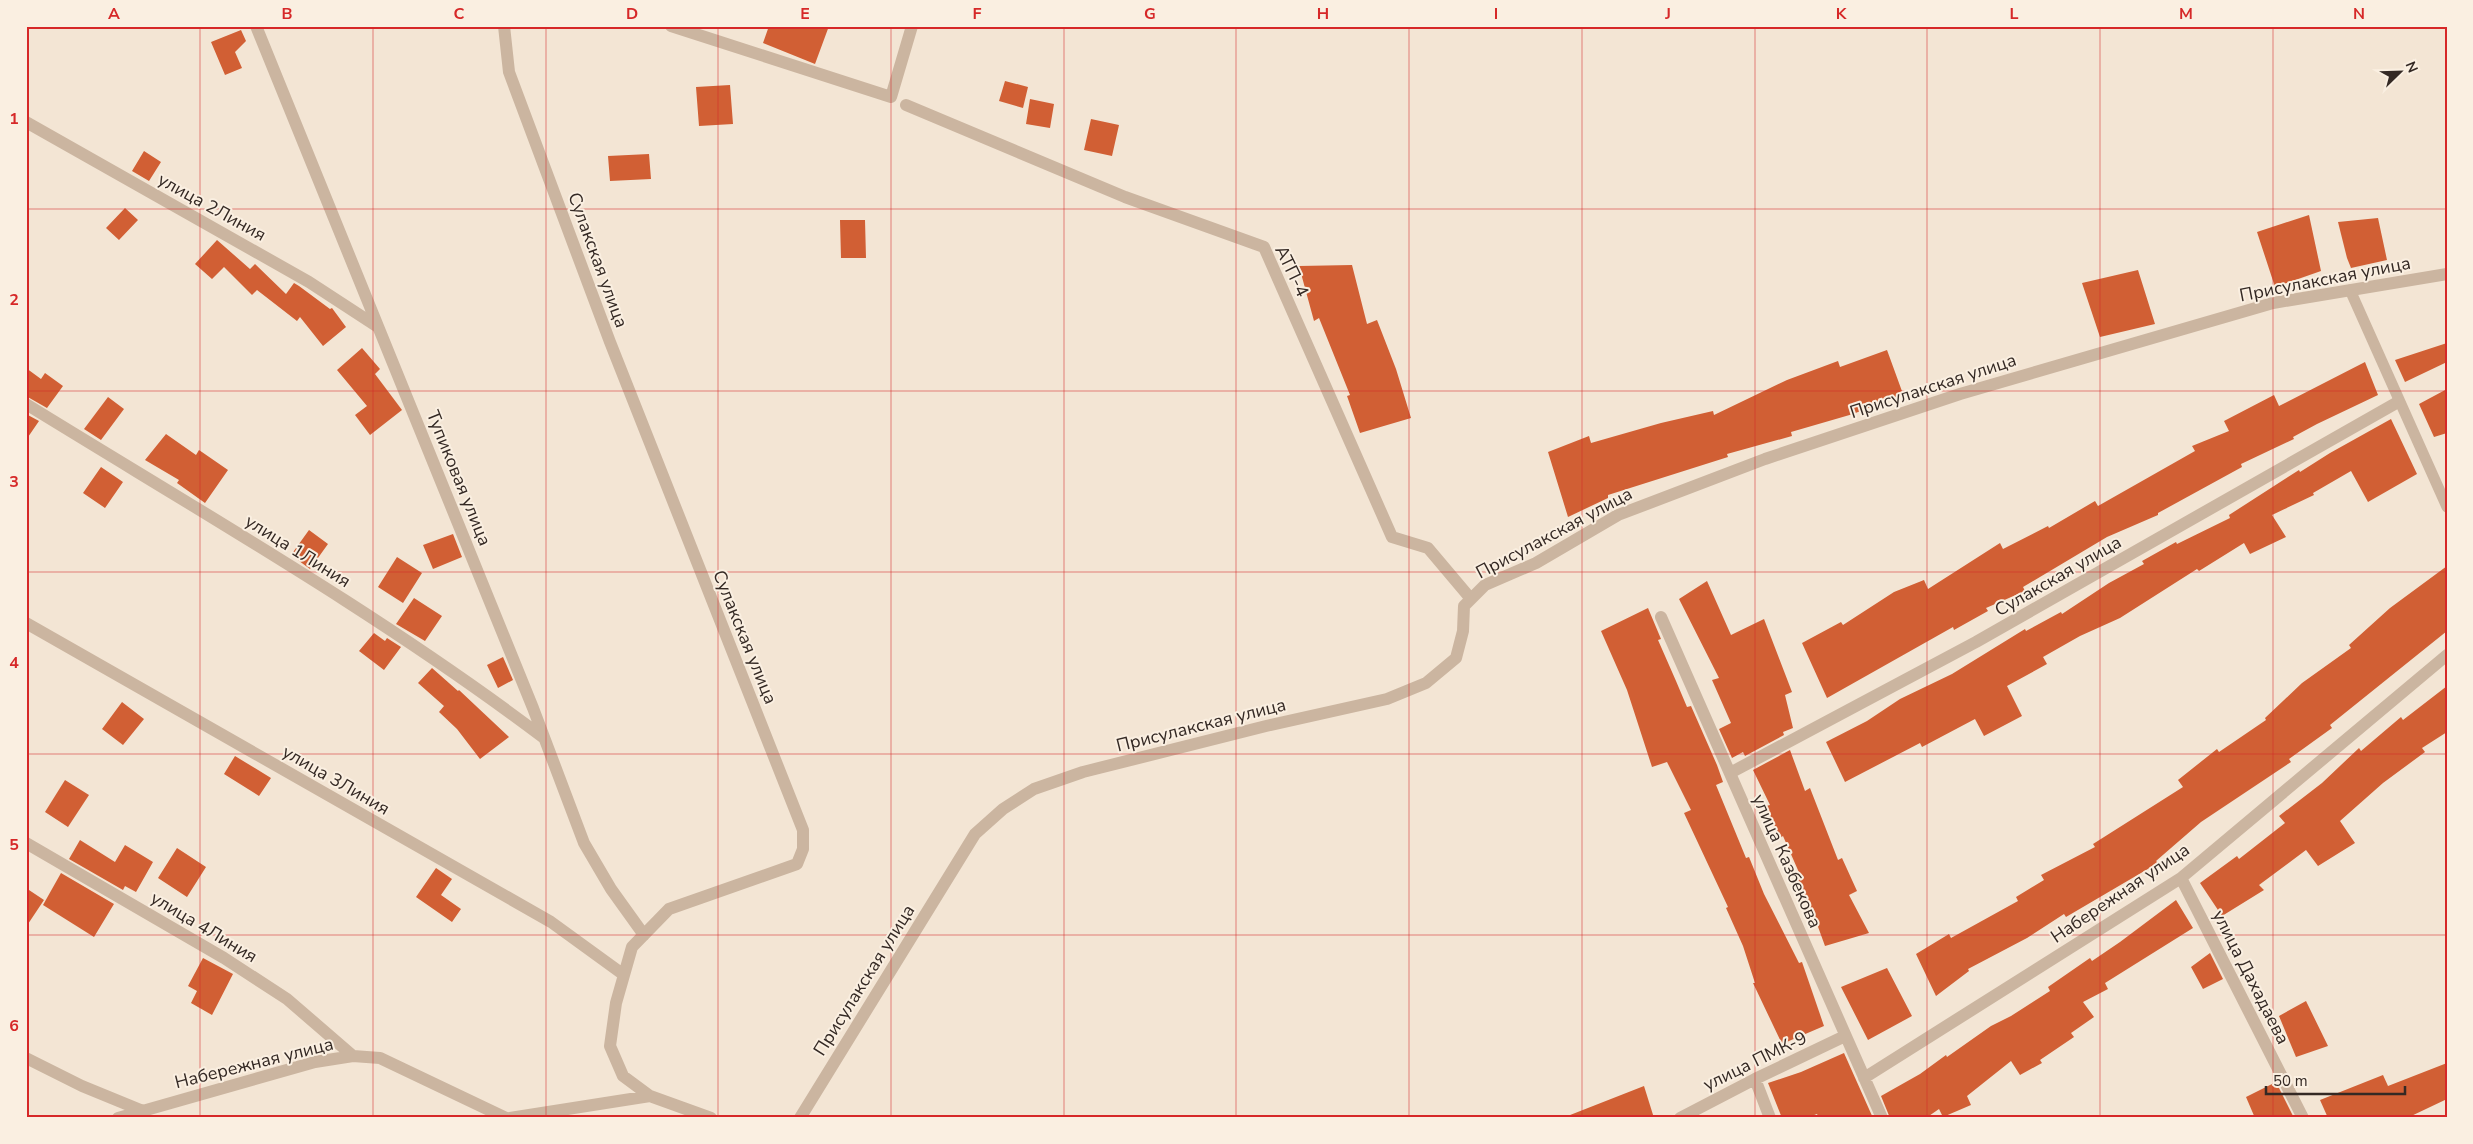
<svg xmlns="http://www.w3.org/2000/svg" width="2473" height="1144" font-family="'Nunito Sans',sans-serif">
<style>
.building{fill:#d15f34}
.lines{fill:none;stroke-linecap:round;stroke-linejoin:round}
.lane{stroke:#cbb5a0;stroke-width:11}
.street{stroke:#cbb5a0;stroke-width:12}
.grid{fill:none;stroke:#d62828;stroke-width:1;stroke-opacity:0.55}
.labels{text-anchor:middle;stroke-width:4;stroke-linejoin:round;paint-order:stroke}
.street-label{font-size:18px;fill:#342924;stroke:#faefe1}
.neatline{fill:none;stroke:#d62828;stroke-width:2}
.grid-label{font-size:16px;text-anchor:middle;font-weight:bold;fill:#d62828}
</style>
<rect width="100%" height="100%" fill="#f3e5d4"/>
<path class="building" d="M 769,26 L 829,26 L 815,64 L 763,43 Z
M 241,30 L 246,41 L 235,52 L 242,68 L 225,75 L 211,42 Z
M 1005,81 L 1028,87 L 1023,108 L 999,101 Z
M 730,85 L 733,124 L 699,126 L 696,87 Z
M 1030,99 L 1054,104 L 1050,128 L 1026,124 Z
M 1091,119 L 1119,125 L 1112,156 L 1084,150 Z
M 144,151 L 161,162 L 149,181 L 132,171 Z
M 649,154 L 651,179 L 610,181 L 608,156 Z
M 125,208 L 138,220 L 119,240 L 106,228 Z
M 2309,215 L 2321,271 L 2275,287 L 2257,232 Z
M 2378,218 L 2387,260 L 2351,268 L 2347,258 L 2338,222 Z
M 840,220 L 865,220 L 866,258 L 841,258 Z
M 217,240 L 250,269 L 255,264 L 286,294 L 294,283 L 299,286 L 330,309 L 332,308 L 346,327 L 323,346 L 300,317 L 297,321 L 257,290 L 252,295 L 224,267 L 212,279 L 195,264 Z
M 1352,265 L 1367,324 L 1377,320 L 1396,369 L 1411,418 L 1360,433 L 1347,396 L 1350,395 L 1319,318 L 1314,321 L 1299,266 Z
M 2138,270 L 2155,324 L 2100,337 L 2082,283 Z
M 2447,343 L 2447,362 L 2405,382 L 2395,360 Z
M 362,348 L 380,369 L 375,374 L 402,410 L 370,435 L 355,415 L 367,406 L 337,370 Z
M 1887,350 L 1903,394 L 1853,414 L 1791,432 L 1792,436 L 1727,454 L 1728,457 L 1608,495 L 1608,498 L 1568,517 L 1548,452 L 1589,436 L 1591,443 L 1661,423 L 1713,411 L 1714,415 L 1787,380 L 1838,361 L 1840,367 Z
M 2365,362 L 2378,395 L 2317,424 L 2293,437 L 2294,439 L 2241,464 L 2242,467 L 2158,513 L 2158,515 L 2107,537 L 2023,587 L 2025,591 L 1986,608 L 1988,611 L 1954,630 L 1953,627 L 1827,698 L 1802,643 L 1841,622 L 1843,625 L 1894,592 L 1924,580 L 1928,589 L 2000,543 L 2003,549 L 2048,526 L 2049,528 L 2095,501 L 2098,506 L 2195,451 L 2192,446 L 2229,431 L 2224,421 L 2274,395 L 2279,406 Z
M 26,368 L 41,379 L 45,373 L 63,386 L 47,408 L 26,396 Z
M 2447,389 L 2447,433 L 2434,437 L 2419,404 Z
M 108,397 L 124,409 L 101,440 L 84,429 Z
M 26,414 L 39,421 L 26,440 Z
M 2391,419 L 2417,474 L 2368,502 L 2351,471 L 2313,493 L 2314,495 L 2272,515 L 2286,537 L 2250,554 L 2244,543 L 2199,571 L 2197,569 L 2120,618 L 2080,636 L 2043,657 L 2047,664 L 2007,686 L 2022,716 L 1984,736 L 1975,719 L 1922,747 L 1920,743 L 1845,782 L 1826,742 L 1867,721 L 1900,699 L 1952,674 L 2025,629 L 2026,631 L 2061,612 L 2062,614 L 2109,583 L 2144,564 L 2142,561 L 2176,542 L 2177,544 L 2230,518 L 2229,515 L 2299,470 L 2300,472 L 2330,453 Z
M 166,434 L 196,455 L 199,450 L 228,470 L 205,503 L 177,483 L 179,480 L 145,460 Z
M 101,467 L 123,482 L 105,508 L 83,493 Z
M 309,530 L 328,544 L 310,569 L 291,555 Z
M 453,534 L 462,557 L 433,569 L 423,545 Z
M 397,557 L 422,573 L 403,603 L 378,587 Z
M 2447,566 L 2447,631 L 2330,725 L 2332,728 L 2289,759 L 2291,762 L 2201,822 L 2156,861 L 2158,863 L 2066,917 L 2064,914 L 2027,938 L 1968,969 L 1969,971 L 1936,996 L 1916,954 L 1949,934 L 1951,938 L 2018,901 L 2016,897 L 2044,880 L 2041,875 L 2095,847 L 2093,844 L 2183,787 L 2178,780 L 2217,749 L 2219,752 L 2266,720 L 2265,718 L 2302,683 L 2351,648 L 2349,645 L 2390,608 Z
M 1707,581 L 1731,635 L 1764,619 L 1792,692 L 1785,695 L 1793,728 L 1783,732 L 1784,735 L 1745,756 L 1743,752 L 1732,758 L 1719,729 L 1731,723 L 1712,680 L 1719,678 L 1679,599 Z
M 414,598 L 442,616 L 425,641 L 396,624 Z
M 1648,608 L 1661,639 L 1658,640 L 1676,681 L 1687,707 L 1691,706 L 1717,765 L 1723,782 L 1716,785 L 1746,858 L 1749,857 L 1764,894 L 1799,963 L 1802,962 L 1824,1026 L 1782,1044 L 1753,983 L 1755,983 L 1743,946 L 1726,908 L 1728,907 L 1684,813 L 1691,810 L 1667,762 L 1652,767 L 1627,690 L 1601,631 Z
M 374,633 L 385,641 L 387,638 L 401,647 L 384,670 L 359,651 Z
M 503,657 L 513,680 L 498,688 L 487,665 Z
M 432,668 L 458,691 L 459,690 L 509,737 L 480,759 L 457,729 L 439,712 L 444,706 L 418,683 Z
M 2447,686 L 2447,732 L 2422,748 L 2425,752 L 2383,783 L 2340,821 L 2355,843 L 2318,866 L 2306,850 L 2259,885 L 2264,890 L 2222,916 L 2200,883 L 2237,856 L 2239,859 L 2285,823 L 2279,816 L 2322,783 L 2359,748 L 2361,751 L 2401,717 L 2403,720 Z
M 122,702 L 144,719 L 123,745 L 102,729 Z
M 1790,750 L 1805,791 L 1810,788 L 1838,860 L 1842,858 L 1857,891 L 1849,895 L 1869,933 L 1825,946 L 1813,913 L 1810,914 L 1797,879 L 1801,877 L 1783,836 L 1780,838 L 1766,806 L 1770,805 L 1753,770 Z
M 235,756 L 271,778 L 259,796 L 224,774 Z
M 65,780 L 89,795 L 68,827 L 45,812 Z
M 80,840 L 115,862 L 125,845 L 153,862 L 136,892 L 125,886 L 123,890 L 69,859 Z
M 177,848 L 206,867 L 187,897 L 158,878 Z
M 436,868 L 452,879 L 441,895 L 461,909 L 452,922 L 416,897 Z
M 61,873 L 114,904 L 94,937 L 43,905 Z
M 26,888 L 44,900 L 26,927 Z
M 2176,900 L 2193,928 L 2105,983 L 2108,989 L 2083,1002 L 2094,1017 L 2071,1033 L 2074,1037 L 2040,1060 L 2042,1063 L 2020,1075 L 2011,1061 L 1967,1096 L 1971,1105 L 1943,1117 L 1939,1109 L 1926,1118 L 1890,1118 L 1881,1096 L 1920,1074 L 1946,1055 L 1947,1057 L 1991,1026 L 2011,1016 L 2050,991 L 2048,987 L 2090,958 L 2092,961 L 2120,942 Z
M 2210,953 L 2223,979 L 2203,989 L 2191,967 Z
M 203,958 L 233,974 L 212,1015 L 191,1003 L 197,991 L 188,986 Z
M 1887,968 L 1912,1016 L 1868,1040 L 1841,987 Z
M 2306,1001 L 2328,1046 L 2296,1057 L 2279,1016 Z
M 1844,1053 L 1873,1118 L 1819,1118 L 1817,1114 L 1806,1118 L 1782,1118 L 1768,1083 L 1801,1072 Z
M 2447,1063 L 2447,1099 L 2407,1118 L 2328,1118 L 2320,1100 L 2383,1075 L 2388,1086 Z
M 2276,1082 L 2294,1118 L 2255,1118 L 2246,1097 Z
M 1644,1086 L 1654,1118 L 1565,1118 L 1565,1117 Z"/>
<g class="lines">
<path class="lane" d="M 2350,290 L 2447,507"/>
<path class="street" d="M 256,26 L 533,708 L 584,843 L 611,889 L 644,935
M 504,26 L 509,72 L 610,342 L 803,830 L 803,849 L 797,864 L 669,909 L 632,947 L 616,1003 L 610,1046 L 623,1076 L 650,1096 L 711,1118
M 671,26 L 891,97 L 912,26
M 906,105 L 1125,197 L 1264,247 L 1392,537 L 1428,548 L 1471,599
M 26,122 L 309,282 L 378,327
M 26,404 C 201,512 380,614 544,738
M 1661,617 L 1882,1118
M 26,623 L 551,922 L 624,975
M 1730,773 L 1976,642 L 2398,402
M 26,843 L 224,958 L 287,999 L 353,1056
M 2181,878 L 2303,1118
M 26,1058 L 82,1086 L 143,1111
M 1864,1078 L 2181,878 L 2447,655
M 1755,1079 L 1770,1118
M 118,1118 L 315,1062 L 353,1056 L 380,1058 L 506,1118
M 510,1118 L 650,1096
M 800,1118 L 975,834 L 1003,809 L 1034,789 L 1083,772 L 1266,726 L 1387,699 L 1426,683 L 1456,658 L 1463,631 L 1464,606 L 1485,585 L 1536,563 L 1618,515 L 1765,459 L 1960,394 L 2273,303 L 2447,274
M 1680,1118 L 1755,1079 L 1845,1036"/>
</g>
<path class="grid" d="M 200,26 L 200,1118M 373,26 L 373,1118M 546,26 L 546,1118M 718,26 L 718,1118M 891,26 L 891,1118M 1064,26 L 1064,1118M 1236,26 L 1236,1118M 1409,26 L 1409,1118M 1582,26 L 1582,1118M 1755,26 L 1755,1118M 1927,26 L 1927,1118M 2100,26 L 2100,1118M 2273,26 L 2273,1118M 26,209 L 2447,209M 26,391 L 2447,391M 26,572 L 2447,572M 26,754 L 2447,754M 26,935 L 2447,935"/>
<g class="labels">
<g class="street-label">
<text transform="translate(212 207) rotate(29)" y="6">улица 2Линия</text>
<text transform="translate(598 260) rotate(70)" y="6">Сулакская улица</text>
<text transform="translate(1292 271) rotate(64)" y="6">АТП-4</text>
<text transform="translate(2325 279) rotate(-11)" y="6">Присулакская улица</text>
<text transform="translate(1933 386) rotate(-18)" y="6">Присулакская улица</text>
<text transform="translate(459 478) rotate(68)" y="6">Тупиковая улица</text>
<text transform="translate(1554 533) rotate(-28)" y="6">Присулакская улица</text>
<text transform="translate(298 551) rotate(32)" y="6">улица 1Линия</text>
<text transform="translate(2058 576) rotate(-30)" y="6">Сулакская улица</text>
<text transform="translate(745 637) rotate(68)" y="6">Сулакская улица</text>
<text transform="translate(1201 725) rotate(-14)" y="6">Присулакская улица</text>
<text transform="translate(336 780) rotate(30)" y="6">улица 3Линия</text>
<text transform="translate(1787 861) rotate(66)" y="6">улица Казбекова</text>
<text transform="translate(2120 893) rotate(-34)" y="6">Набережная улица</text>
<text transform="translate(204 927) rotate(31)" y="6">улица 4Линия</text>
<text transform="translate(2251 977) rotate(63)" y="6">улица Дахадаева</text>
<text transform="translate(864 980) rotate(-58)" y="6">Присулакская улица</text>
<text transform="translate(1755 1061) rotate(-26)" y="6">улица ПМК-9</text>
<text transform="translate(254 1063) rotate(-14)" y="6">Набережная улица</text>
</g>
</g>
<rect width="2473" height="1144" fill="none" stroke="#faefe1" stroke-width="55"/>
<g transform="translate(2400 72) rotate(67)" stroke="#faefe1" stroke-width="4" paint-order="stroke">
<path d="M0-4L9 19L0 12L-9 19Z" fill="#342924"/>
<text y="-8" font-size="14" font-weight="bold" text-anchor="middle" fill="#342924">N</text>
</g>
<path d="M2266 1086v8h139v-8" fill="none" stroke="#342924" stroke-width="2.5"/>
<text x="2273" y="1086" font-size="15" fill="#342924" stroke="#faefe1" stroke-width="4" paint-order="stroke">50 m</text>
<rect x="28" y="28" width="2418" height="1088" class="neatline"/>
<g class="grid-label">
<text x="114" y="19">A</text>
<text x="287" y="19">B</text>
<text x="459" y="19">C</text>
<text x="632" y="19">D</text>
<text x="805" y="19">E</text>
<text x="977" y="19">F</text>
<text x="1150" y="19">G</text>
<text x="1323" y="19">H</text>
<text x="1496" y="19">I</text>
<text x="1668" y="19">J</text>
<text x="1841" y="19">K</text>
<text x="2014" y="19">L</text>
<text x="2186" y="19">M</text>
<text x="2359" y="19">N</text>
<text x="14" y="124">1</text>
<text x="14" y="305">2</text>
<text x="14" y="487">3</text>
<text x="14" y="668">4</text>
<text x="14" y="850">5</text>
<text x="14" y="1031">6</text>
</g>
</svg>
